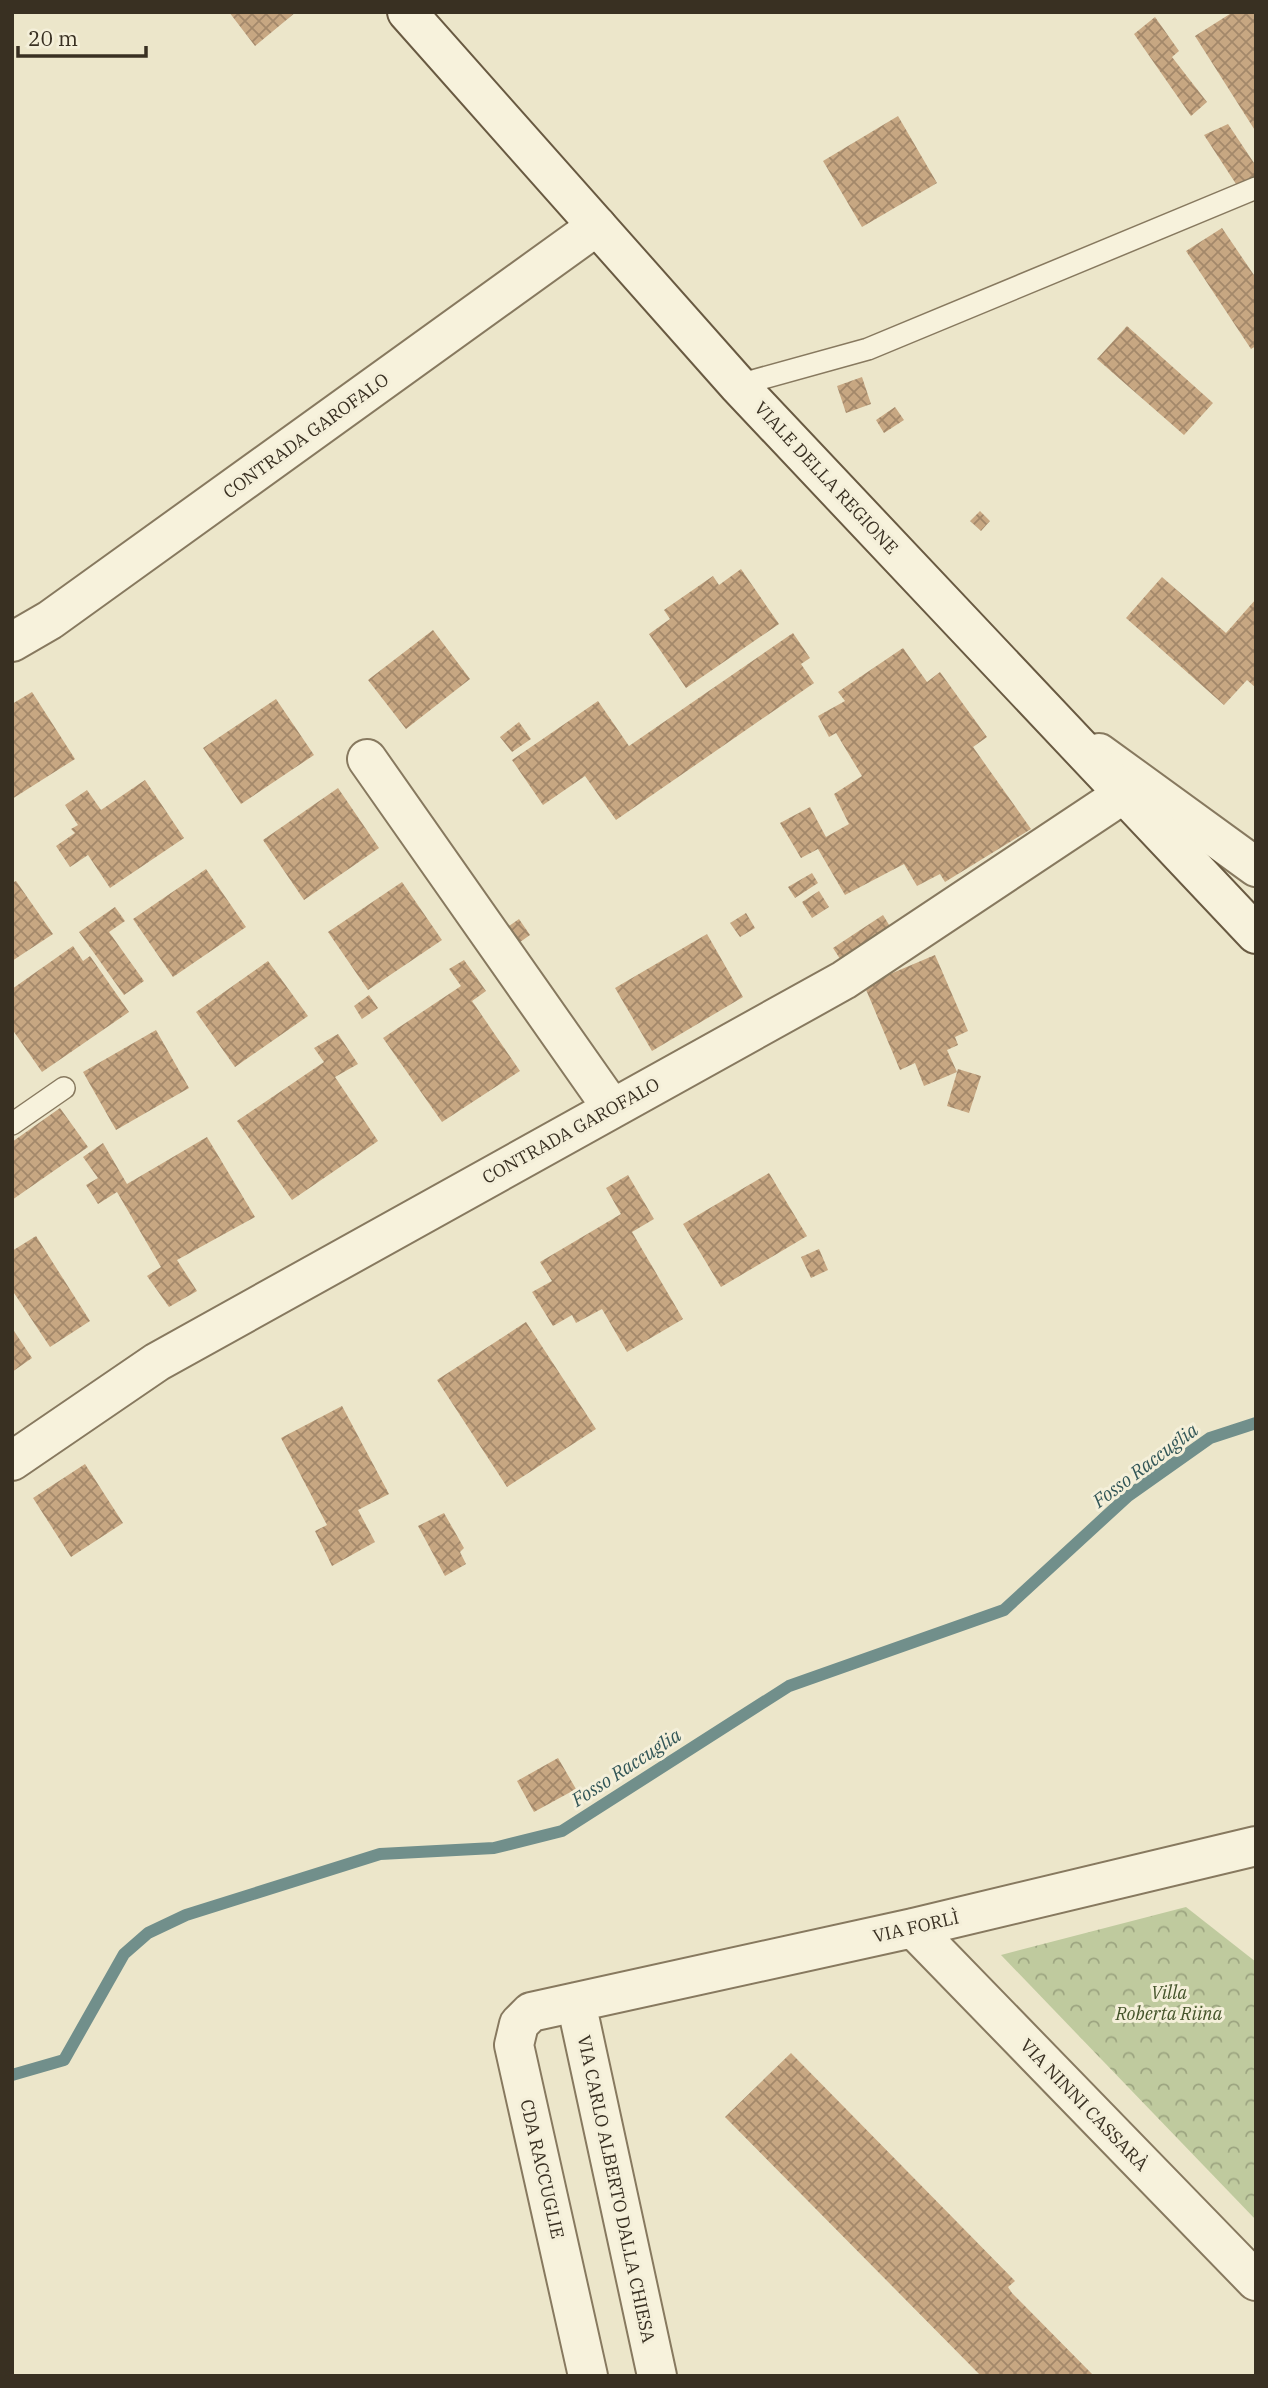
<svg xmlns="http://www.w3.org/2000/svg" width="1268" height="2388" font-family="'IBM Plex Serif',serif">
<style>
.forest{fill:url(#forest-crowns)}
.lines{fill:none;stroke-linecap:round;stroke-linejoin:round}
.stream{stroke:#718f8b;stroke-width:12}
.building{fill:url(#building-cross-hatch)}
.service-casing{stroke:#87795f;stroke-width:24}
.minor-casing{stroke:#87795f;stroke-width:42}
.tertiary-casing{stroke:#87795f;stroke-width:42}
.secondary-casing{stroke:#695a42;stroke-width:42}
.service{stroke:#f7f2dc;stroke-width:21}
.minor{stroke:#f7f2dc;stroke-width:38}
.tertiary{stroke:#f7f2dc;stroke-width:38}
.secondary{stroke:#f7f2dc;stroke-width:38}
.labels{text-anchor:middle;stroke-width:6;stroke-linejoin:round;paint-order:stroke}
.street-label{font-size:18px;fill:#393022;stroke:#f4efd9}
.park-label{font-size:18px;font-style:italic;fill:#44542a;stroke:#f4efd9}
.water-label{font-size:19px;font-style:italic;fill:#325657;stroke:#f4efd9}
</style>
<defs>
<pattern id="forest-crowns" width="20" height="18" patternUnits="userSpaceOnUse" patternTransform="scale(1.75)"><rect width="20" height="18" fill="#bfca9e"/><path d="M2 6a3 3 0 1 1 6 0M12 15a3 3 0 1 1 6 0" fill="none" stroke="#9ca480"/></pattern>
<pattern id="building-cross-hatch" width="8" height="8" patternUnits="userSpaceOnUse" patternTransform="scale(1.75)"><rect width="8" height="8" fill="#c7a782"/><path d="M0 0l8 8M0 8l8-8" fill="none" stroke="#a3886a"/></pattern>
</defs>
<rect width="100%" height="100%" fill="#ece6ca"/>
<path class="forest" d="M 1186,1907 L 1256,1962 L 1256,2220 L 1001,1955 Z"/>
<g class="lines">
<path class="stream" d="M 12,2075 L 64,2060 L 124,1954 L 148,1933 L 186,1915 L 380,1854 L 494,1848 L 562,1831 L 789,1686 L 1004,1610 L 1128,1496 L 1210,1438 L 1256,1423"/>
</g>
<path class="building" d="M 229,12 L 296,12 L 255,46 Z
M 1233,12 L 1256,12 L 1256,132 L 1195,36 Z
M 1155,17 L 1179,51 L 1172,57 L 1207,102 L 1191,116 L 1134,34 Z
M 898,116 L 937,183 L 862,227 L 823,161 Z
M 1228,124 L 1256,166 L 1256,179 L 1238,187 L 1204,135 Z
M 1222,228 L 1256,278 L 1256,346 L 1251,349 L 1186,251 Z
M 1127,326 L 1213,403 L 1184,435 L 1097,359 Z
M 862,377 L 871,404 L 846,413 L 837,386 Z
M 895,407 L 904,420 L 884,433 L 876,420 Z
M 980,511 L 990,521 L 981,531 L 970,521 Z
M 741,569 L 779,624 L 686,688 L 649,634 L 670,619 L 664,610 L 713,576 L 719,585 Z
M 1162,577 L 1226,633 L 1256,599 L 1256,688 L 1247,680 L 1224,705 L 1126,618 Z
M 433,630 L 470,679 L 406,729 L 368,680 Z
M 793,633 L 810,658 L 801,664 L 814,683 L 616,820 L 585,776 L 543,805 L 512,760 L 598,701 L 629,746 Z
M 903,648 L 927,682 L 940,672 L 987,737 L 973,747 L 1031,829 L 945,882 L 940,874 L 917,886 L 904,864 L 845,895 L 818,849 L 801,858 L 780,823 L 810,807 L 826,837 L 849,824 L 834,794 L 862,776 L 836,733 L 829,737 L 818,716 L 845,701 L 838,692 Z
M 32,692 L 75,759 L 12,799 L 12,704 Z
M 276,699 L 314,755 L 241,804 L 203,748 Z
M 519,722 L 531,739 L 512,752 L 500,737 Z
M 145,780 L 184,838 L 110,888 L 88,855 L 70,867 L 56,846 L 75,833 L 71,829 L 78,825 L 65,805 L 87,790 L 101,810 Z
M 338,788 L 379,848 L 304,900 L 263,840 Z
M 206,869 L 246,927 L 173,977 L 133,919 Z
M 812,873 L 818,883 L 795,898 L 788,887 Z
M 16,881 L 53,934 L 12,961 L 12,883 Z
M 402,882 L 442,940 L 368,990 L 328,932 Z
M 819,891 L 829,907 L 812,918 L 802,902 Z
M 115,907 L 125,921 L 109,932 L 144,981 L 124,995 L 79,932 Z
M 746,913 L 755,928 L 740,937 L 730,923 Z
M 883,915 L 894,933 L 844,965 L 833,948 Z
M 519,919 L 530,935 L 513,947 L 502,931 Z
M 707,934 L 743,997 L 652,1051 L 615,988 Z
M 73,946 L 83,961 L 90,956 L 129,1012 L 42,1072 L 12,1029 L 12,989 Z
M 935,955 L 968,1031 L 955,1037 L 958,1045 L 947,1050 L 957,1072 L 924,1086 L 915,1063 L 900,1070 L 864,985 Z
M 464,960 L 486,991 L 472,1001 L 520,1071 L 442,1122 L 383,1038 L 461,986 L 449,969 Z
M 268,961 L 308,1016 L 235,1067 L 196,1012 Z
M 369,995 L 378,1008 L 362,1019 L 354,1006 Z
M 156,1030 L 189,1088 L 116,1130 L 83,1072 Z
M 338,1034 L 358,1064 L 335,1077 L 378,1141 L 292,1200 L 237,1121 L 324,1062 L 314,1048 Z
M 958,1069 L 981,1076 L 969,1113 L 947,1106 Z
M 60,1108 L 88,1147 L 12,1200 L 12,1142 Z
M 207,1137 L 255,1217 L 177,1260 L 197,1291 L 169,1307 L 147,1276 L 161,1267 L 117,1192 L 98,1204 L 86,1185 L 98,1178 L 83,1157 L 103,1143 L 127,1184 Z
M 769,1173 L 807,1236 L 721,1287 L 683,1224 Z
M 628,1175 L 654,1219 L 632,1232 L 683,1319 L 627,1352 L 602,1309 L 576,1323 L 572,1315 L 553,1326 L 532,1292 L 552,1281 L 540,1262 L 621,1214 L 606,1188 Z
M 36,1236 L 90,1321 L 50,1347 L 12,1290 L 12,1251 Z
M 819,1249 L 828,1270 L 811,1278 L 801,1257 Z
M 526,1322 L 596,1429 L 507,1487 L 437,1380 Z
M 12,1328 L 32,1358 L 12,1372 Z
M 342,1406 L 389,1494 L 358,1510 L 375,1542 L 332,1566 L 315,1531 L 327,1525 L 281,1438 Z
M 85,1464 L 123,1523 L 71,1557 L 33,1498 Z
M 444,1513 L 464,1548 L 460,1552 L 466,1564 L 445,1576 L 418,1526 Z
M 558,1758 L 576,1789 L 534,1812 L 517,1781 Z
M 791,2053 L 1015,2281 L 1008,2287 L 1012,2293 L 1094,2376 L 981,2376 L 725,2117 Z"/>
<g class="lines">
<defs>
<path id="service" d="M 738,385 L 868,349 L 1256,188
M 12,1124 L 64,1088"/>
<path id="minor" d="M 12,642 L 50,620 L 597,226
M 367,759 L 612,1108
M 12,1461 L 157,1362 L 844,980 L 1125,793
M 913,1928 L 1256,2281
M 576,2002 L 657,2376
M 588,2376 L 514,2045 L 519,2024 L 531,2012 L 913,1928 L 1256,1846"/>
<path id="tertiary" d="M 1099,753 L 1256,867"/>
<path id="secondary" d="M 407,12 L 738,385 L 1256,934"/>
</defs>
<use href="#service" class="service-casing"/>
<use href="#minor" class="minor-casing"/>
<use href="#tertiary" class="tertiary-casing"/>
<use href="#secondary" class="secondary-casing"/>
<use href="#service" class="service"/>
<use href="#minor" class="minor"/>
<use href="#tertiary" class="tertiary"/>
<use href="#secondary" class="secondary"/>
</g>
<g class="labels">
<g class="street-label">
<text transform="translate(306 436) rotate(-36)" y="6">CONTRADA GAROFALO</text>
<text transform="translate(826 478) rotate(47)" y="6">VIALE DELLA REGIONE</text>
<text transform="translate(571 1131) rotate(-29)" y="6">CONTRADA GAROFALO</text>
<text transform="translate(916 1927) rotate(-13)" y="6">VIA FORLÌ</text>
<text transform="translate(1084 2105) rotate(46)" y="6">VIA NINNI CASSARÀ</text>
<text transform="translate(542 2169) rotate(77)" y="6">CDA RACCUGLIE</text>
<text transform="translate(616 2189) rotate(78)" y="6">VIA CARLO ALBERTO DALLA CHIESA</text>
</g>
<g class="park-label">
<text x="1169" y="1999">Villa<tspan x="1169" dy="21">Roberta Riina</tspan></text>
</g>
<g class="water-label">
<text transform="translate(1145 1465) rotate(-37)" y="7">Fosso Raccuglia</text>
<text transform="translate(626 1767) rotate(-33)" y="7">Fosso Raccuglia</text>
</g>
</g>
<rect width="1268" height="2388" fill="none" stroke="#393022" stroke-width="28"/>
<path d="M18 46v10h128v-10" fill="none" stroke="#393022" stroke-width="3.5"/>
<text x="28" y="46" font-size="21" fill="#393022" stroke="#f4efd9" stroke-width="5" paint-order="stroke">20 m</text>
</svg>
